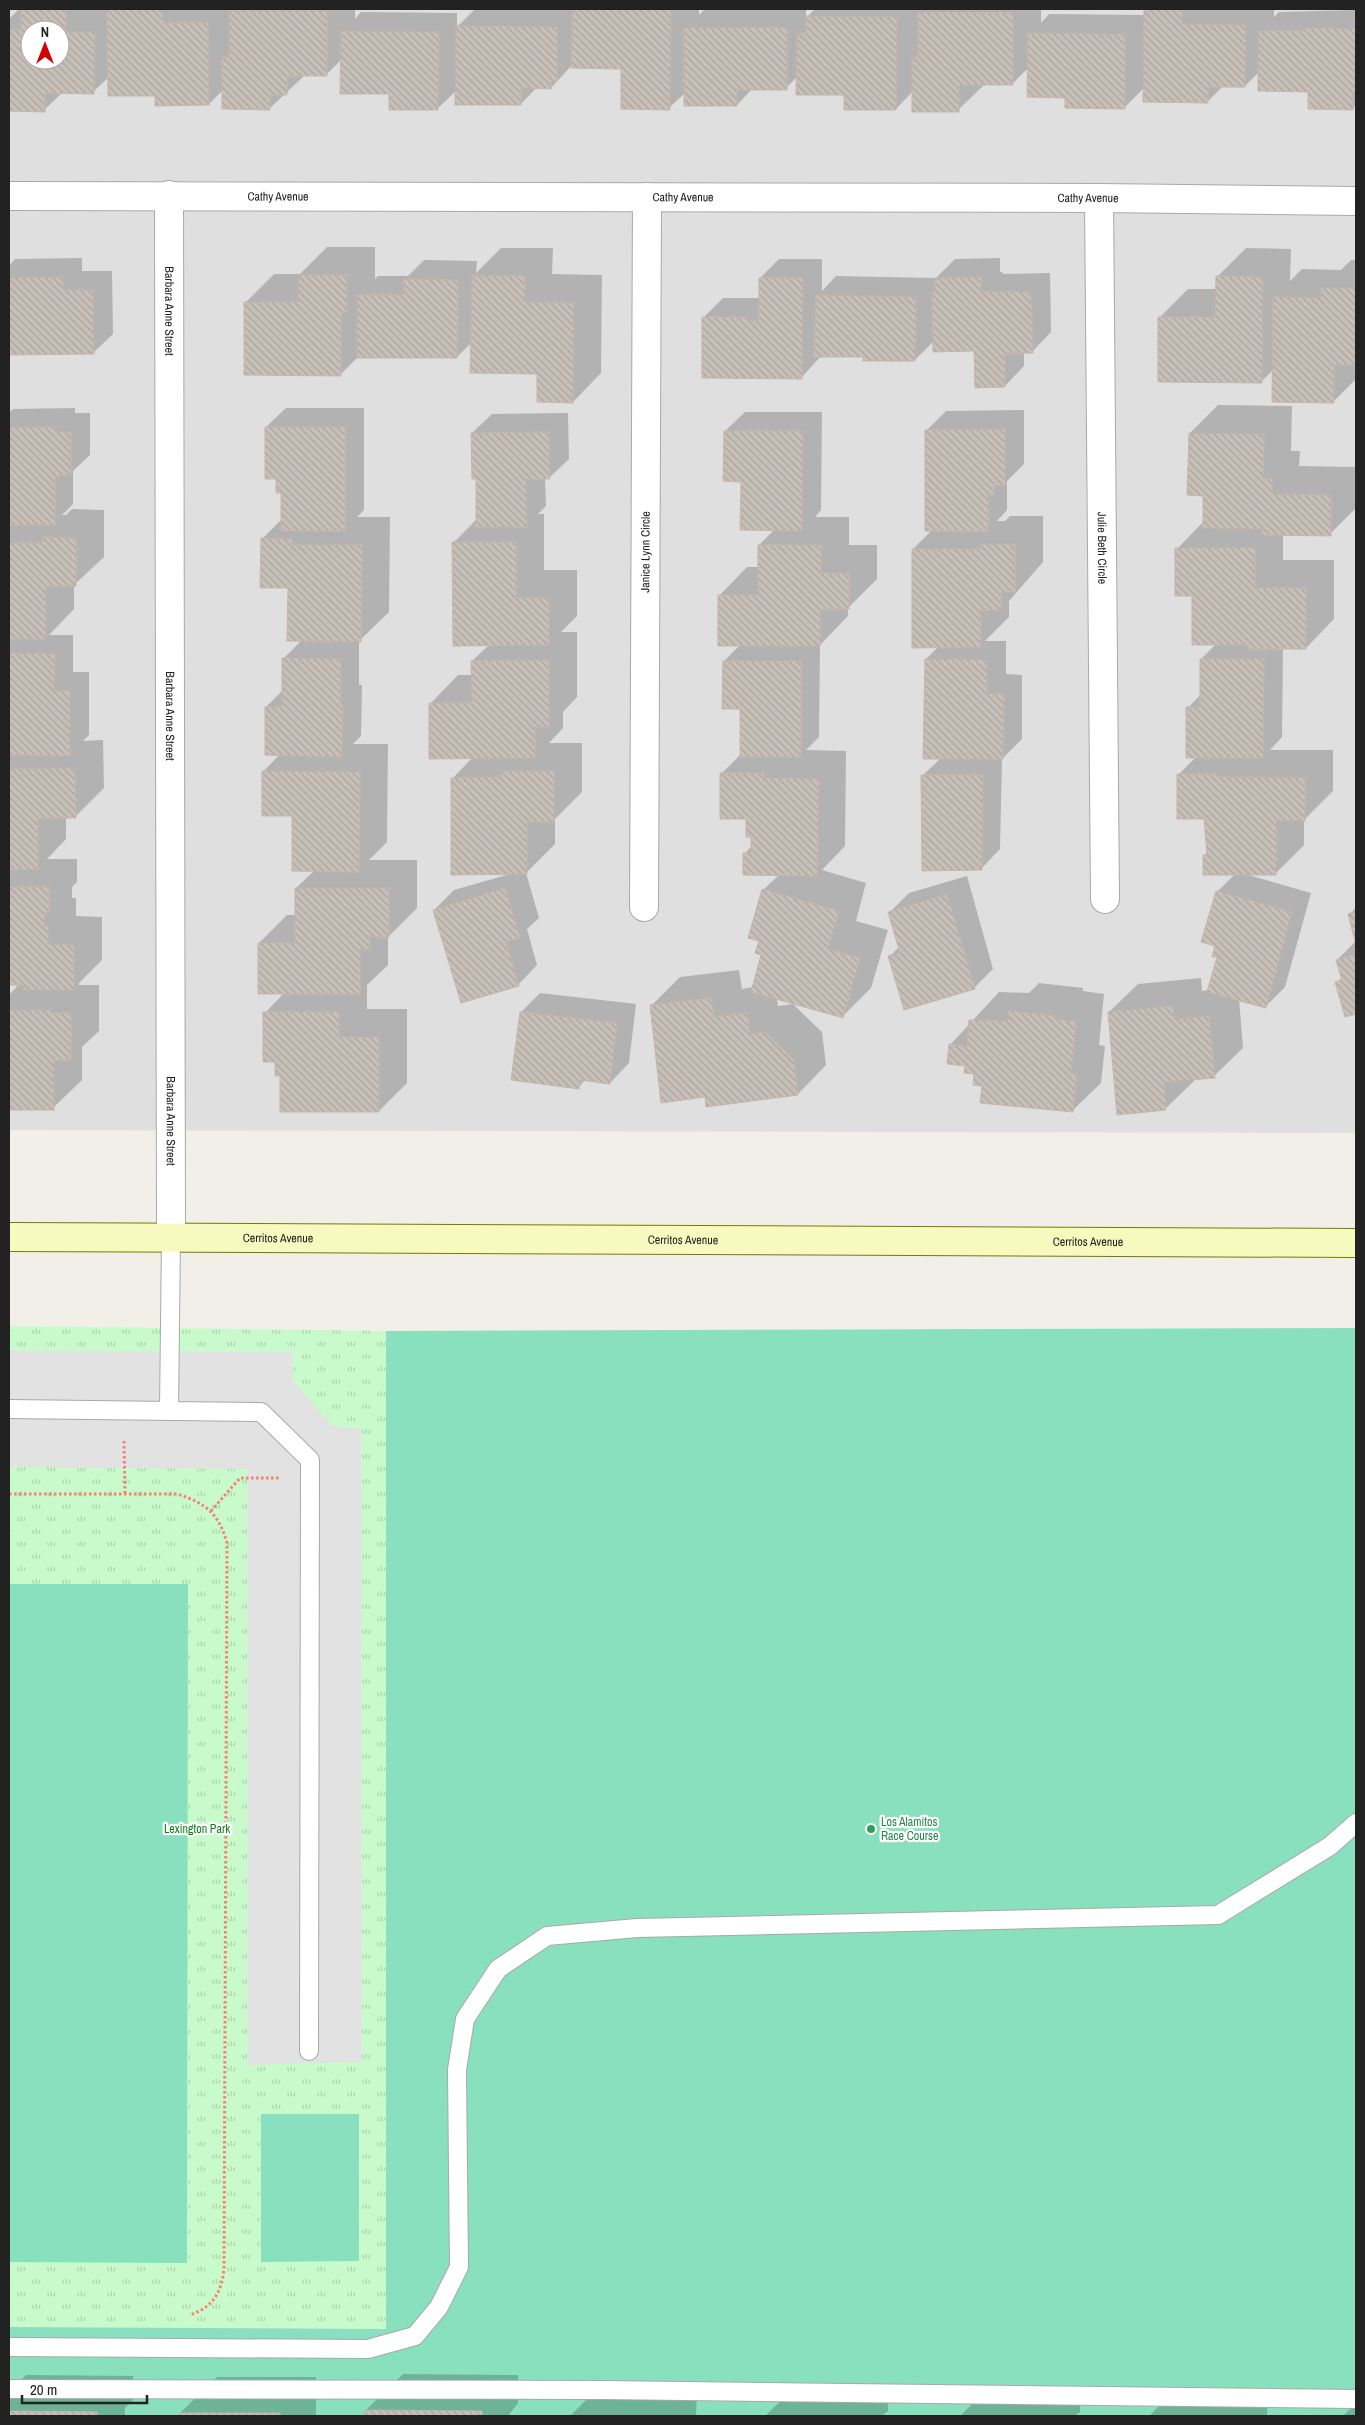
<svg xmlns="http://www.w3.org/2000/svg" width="1365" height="2425" font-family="'Archivo Narrow',sans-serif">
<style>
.residential{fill:#e0dfdf;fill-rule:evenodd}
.park{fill:url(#park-tufts)}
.pitch{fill:#88e0be}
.parking{fill:#e2e2e2}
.shadow{fill:#0003;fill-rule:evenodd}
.building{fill:url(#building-back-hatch);stroke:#c4b6ab;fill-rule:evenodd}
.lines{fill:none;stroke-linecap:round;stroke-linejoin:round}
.lane-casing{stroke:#a9a9a9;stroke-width:20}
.street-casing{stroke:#a9a9a9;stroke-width:30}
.secondary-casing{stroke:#707d05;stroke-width:30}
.path{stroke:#fa8072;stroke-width:3;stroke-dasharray:2.5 2.5;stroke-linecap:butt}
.lane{stroke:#fff;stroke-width:18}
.street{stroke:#fff;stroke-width:28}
.secondary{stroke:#f7fabf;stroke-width:28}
.leisure-dot{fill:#2e9e5b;stroke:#fff;stroke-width:2}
.labels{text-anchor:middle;stroke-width:4.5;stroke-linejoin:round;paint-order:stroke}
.street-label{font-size:12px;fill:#222;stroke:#fff}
.leisure-label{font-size:12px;fill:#27864d;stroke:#fff;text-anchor:start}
.park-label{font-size:12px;fill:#0c8416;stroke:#fff}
</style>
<defs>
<pattern id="park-tufts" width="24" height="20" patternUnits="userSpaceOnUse" patternTransform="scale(1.25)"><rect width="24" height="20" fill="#c8facc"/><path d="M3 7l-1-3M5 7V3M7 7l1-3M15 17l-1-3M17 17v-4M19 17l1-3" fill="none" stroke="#acd6af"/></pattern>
<pattern id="building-back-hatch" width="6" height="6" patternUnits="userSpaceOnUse" patternTransform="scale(1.25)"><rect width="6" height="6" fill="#c7bfb8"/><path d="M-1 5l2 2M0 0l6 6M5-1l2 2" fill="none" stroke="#aba49e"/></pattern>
</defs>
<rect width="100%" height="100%" fill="#f2efe9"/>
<path class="residential" d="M 9,9 L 1356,9 L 1356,1133 L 9,1130 ZM 30,30 L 60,30 L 60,60 L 30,60 Z"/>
<path class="park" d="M 9,1326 L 386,1331 L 386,2329 L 9,2327 Z"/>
<path class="pitch" d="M 1356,1328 L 1356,2416 L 9,2416 L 9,2327 L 386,2329 L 386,1331 Z
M 9,1584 L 188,1584 L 187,2263 L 9,2262 Z
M 261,2114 L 359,2114 L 359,2261 L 261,2262 Z"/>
<path class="parking" d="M 9,1351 L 293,1352 L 292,1379 L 332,1426 L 361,1429 L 362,2062 L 248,2065 L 248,1469 L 9,1467 Z"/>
<path class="shadow" d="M 19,9 L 355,9 L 355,19 L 361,12 L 457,13 L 457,27 L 475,9 L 699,9 L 699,15 L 705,9 L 806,9 L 806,18 L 815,9 L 1041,9 L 1041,23 L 1049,14 L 1146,15 L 1146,9 L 1274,9 L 1274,17 L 1279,12 L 1356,10 L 1356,105 L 1353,108 L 1259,72 L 1245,86 L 1223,86 L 1208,101 L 1145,87 L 1124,108 L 1066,97 L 1029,67 L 1012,84 L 985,84 L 958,110 L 913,91 L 896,109 L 798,76 L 786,88 L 753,88 L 737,105 L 685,93 L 669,108 L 623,68 L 573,64 L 551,88 L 537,87 L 521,104 L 457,90 L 437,109 L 391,92 L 341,60 L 326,75 L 305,75 L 270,108 L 223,90 L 209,104 L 156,94 L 109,77 L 93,92 L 63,92 L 44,110 L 9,110 L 9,19 ZM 30,30 L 60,30 L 60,60 L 30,60 Z
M 327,247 L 375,247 L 375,279 L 378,276 L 408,276 L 424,260 L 477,261 L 476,273 L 501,248 L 553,248 L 552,274 L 602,275 L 601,373 L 573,402 L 538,372 L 472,342 L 457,357 L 358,357 L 340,375 L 245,303 L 274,274 L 300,274 Z
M 1246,248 L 1291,249 L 1290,281 L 1302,269 L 1341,270 L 1351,260 L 1356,260 L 1356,379 L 1333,402 L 1273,370 L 1261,382 L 1160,317 L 1188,289 L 1217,289 L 1217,277 Z
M 82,258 L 82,271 L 112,271 L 113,334 L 93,353 L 9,354 L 9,266 L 15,259 Z
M 1000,258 L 1000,271 L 1004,274 L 1050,273 L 1051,332 L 1032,352 L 1024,352 L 1024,366 L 1005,386 L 975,350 L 934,341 L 915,360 L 864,356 L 821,356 L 802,377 L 704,317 L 723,298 L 760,298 L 760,278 L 779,259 L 822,259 L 822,291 L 836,276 L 936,278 L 955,259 Z
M 1218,405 L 1292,406 L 1291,451 L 1300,451 L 1299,466 L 1356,467 L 1356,508 L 1330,534 L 1283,534 L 1283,560 L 1334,560 L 1334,619 L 1306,648 L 1283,648 L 1282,737 L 1270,750 L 1333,750 L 1333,791 L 1304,820 L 1304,845 L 1275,874 L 1245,874 L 1311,893 L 1285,987 L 1265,1007 L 1239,999 L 1243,1048 L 1214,1076 L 1194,1078 L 1194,1081 L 1165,1109 L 1109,1012 L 1138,984 L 1201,978 L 1202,991 L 1209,990 L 1219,956 L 1217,946 L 1203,941 L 1218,891 L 1235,874 L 1204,855 L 1208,851 L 1205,818 L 1178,775 L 1196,757 L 1188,708 L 1201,694 L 1201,659 L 1216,644 L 1193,595 L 1177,549 L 1204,521 L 1204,495 L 1190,433 Z
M 75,408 L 75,413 L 90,413 L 90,455 L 73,471 L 73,504 L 62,515 L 66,515 L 72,509 L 104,510 L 104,557 L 74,585 L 74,609 L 49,635 L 73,635 L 73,672 L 89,672 L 89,735 L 83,741 L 103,740 L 104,788 L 75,817 L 66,817 L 66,839 L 47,859 L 77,859 L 77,882 L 72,887 L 72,898 L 76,898 L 76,916 L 102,917 L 102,960 L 79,983 L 79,985 L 99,985 L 99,1031 L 82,1047 L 82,1080 L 53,1108 L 9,1108 L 9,995 L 19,984 L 9,984 L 9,413 L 13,409 Z
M 286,408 L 364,408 L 364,510 L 357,517 L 390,517 L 389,612 L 359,641 L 359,685 L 362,685 L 361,736 L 353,744 L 388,744 L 387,842 L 369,860 L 417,860 L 417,908 L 388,937 L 388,965 L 367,985 L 367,1009 L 407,1009 L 407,1083 L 379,1111 L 281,1074 L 265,1013 L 284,993 L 259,943 L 287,915 L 296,915 L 296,888 L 315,870 L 294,814 L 263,772 L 280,754 L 266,707 L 283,690 L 284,658 L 302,640 L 289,587 L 262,539 L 282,519 L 282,492 L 266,427 Z
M 1024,410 L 1024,464 L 1007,481 L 1007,510 L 997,521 L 1005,521 L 1010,516 L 1043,516 L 1043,562 L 1009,601 L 1009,617 L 985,641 L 1006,641 L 1006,674 L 1022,675 L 1022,739 L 1002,759 L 1000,849 L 981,869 L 922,776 L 941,758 L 926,659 L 939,646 L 913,549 L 932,530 L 926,431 L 946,411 Z
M 745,412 L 822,412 L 821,510 L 815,517 L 849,517 L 849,545 L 877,545 L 877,579 L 848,608 L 848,616 L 820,645 L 819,737 L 806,750 L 846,751 L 845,846 L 822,870 L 866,883 L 856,921 L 888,930 L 871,988 L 842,1017 L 777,998 L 778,1006 L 793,1004 L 822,1032 L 826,1065 L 798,1094 L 706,1096 L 651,1006 L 680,977 L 739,970 L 742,989 L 753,987 L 763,954 L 760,941 L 763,890 L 779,875 L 744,854 L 752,846 L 747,818 L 722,773 L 741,754 L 741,708 L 724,661 L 740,645 L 719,596 L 747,567 L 759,567 L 759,545 L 775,529 L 742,481 L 725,431 Z
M 568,413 L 569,459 L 549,478 L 545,478 L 546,506 L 538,514 L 544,514 L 544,570 L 577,570 L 577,616 L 561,632 L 577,632 L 577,697 L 563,712 L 563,728 L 549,743 L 582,743 L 582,792 L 555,819 L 555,844 L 526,873 L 539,918 L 527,929 L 537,965 L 518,985 L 434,910 L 454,890 L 510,874 L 452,779 L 473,757 L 430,704 L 458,675 L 472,675 L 472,661 L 489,645 L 454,542 L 477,519 L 477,477 L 472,433 L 492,414 Z
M 967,876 L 993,969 L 974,988 L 890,956 L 899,947 L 890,912 L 909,893 Z
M 1356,907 L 1356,940 L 1350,914 Z
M 1356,941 L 1356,1013 L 1346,1016 L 1337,983 L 1342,977 L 1337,960 Z
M 1039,983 L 1083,988 L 1083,991 L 1104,994 L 1099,1045 L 1105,1046 L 1101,1083 L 1072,1111 L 983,1085 L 950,1045 L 999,992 L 1029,993 Z
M 540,993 L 636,1004 L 629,1063 L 610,1083 L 586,1079 L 578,1088 L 521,1012 Z
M 403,2374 L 518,2375 L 518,2403 L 508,2416 L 366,2416 L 366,2410 Z
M 26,2375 L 133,2376 L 133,2400 L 125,2408 L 125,2416 L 9,2416 L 9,2392 Z
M 217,2377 L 316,2377 L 316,2416 L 180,2416 L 180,2413 Z
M 597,2389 L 697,2390 L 696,2416 L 570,2416 Z
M 888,2390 L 888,2411 L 882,2416 L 765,2416 L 791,2391 Z
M 1080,2392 L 1080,2412 L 1075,2416 L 960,2416 L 983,2393 Z
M 1173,2392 L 1268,2392 L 1267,2416 L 1149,2416 Z
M 1356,2403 L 1356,2416 L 1343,2416 Z"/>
<path class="building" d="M 21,9 L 66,9 L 66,32 L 95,32 L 94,94 L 45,93 L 45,112 L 9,111 L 9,30 L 21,30 ZM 30,30 L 60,30 L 60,60 L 30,60 Z
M 107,9 L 157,9 L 163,15 L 163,23 L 208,22 L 209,105 L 155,106 L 155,96 L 108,96 Z
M 573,9 L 671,9 L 670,110 L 621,109 L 621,69 L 571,68 Z
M 1144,9 L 1182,9 L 1182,24 L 1246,25 L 1245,87 L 1208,87 L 1208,103 L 1143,102 Z
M 229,10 L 327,11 L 327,76 L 287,76 L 287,95 L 270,95 L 270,110 L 222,109 L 222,57 L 229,57 Z
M 918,12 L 1013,13 L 1013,85 L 959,85 L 959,112 L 912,112 L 912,57 L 918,57 Z
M 806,16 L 897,17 L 896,110 L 844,110 L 844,95 L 796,95 L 797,33 L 806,33 Z
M 456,26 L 557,27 L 557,81 L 551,81 L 551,89 L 521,88 L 521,105 L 455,105 Z
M 684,28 L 787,28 L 787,90 L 737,90 L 737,106 L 684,106 Z
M 1305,28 L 1356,29 L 1356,92 L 1353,92 L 1353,110 L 1308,109 L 1308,92 L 1258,91 L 1258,31 L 1305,31 Z
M 341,31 L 439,32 L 438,110 L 389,110 L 389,94 L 340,94 Z
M 1028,33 L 1125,34 L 1125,109 L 1065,108 L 1065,98 L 1027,97 Z
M 298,275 L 347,275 L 347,312 L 341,312 L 341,376 L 244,375 L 244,302 L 298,302 Z
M 472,276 L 525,276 L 524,302 L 574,303 L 573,403 L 537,402 L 537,374 L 470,373 Z
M 1216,276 L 1263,277 L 1262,383 L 1158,382 L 1158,317 L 1215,317 Z
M 63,277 L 63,290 L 93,290 L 94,354 L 9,355 L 9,278 Z
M 981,277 L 981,290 L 984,292 L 1031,292 L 1033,353 L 1005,353 L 1005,387 L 975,388 L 974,351 L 933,352 L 932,292 L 935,292 L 935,278 Z
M 759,278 L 803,278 L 802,379 L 702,378 L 702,317 L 747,317 L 747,321 L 759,321 Z
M 404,279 L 458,280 L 457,358 L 357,358 L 357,295 L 404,295 Z
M 1321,288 L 1356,288 L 1356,365 L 1334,365 L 1334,403 L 1272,402 L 1273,297 L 1321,298 Z
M 816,295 L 916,297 L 915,361 L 863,361 L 863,357 L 814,357 Z
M 56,427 L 56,432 L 71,432 L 71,475 L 55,476 L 55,525 L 9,525 L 9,428 Z
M 265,427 L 345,427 L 345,531 L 281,531 L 281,493 L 276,493 L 276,479 L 265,479 Z
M 1005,429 L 1005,485 L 994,485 L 994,495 L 988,495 L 988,531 L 925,531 L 925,430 Z
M 724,431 L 803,431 L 802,531 L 740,530 L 741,482 L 723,481 Z
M 549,432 L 550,479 L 526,479 L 527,527 L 476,527 L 476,479 L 472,479 L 471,433 Z
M 1189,433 L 1264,434 L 1263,479 L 1272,479 L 1272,494 L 1331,495 L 1331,536 L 1262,535 L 1262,529 L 1203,528 L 1203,496 L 1187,495 Z
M 42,537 L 76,538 L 76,586 L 46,586 L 46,639 L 9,639 L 9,543 L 42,543 Z
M 261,538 L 292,539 L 292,545 L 362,545 L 361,642 L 287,641 L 288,588 L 260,588 Z
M 452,542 L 516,542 L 516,598 L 549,598 L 549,645 L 453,646 Z
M 980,544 L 1015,544 L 1015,592 L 1001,592 L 1001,610 L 980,610 L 981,647 L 912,648 L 912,549 L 981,549 Z
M 758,545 L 821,545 L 821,573 L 849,573 L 849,609 L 820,609 L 820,646 L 718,646 L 718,595 L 758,595 Z
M 1175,548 L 1255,548 L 1255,588 L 1306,588 L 1306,649 L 1248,649 L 1248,645 L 1192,645 L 1192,596 L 1175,596 Z
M 9,653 L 55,654 L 54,691 L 70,691 L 70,756 L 9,755 Z
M 282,658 L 341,659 L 340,704 L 343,705 L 342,757 L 265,755 L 265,707 L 282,707 Z
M 925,659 L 987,660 L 987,693 L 1004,694 L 1003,759 L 923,759 Z
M 1200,659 L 1264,659 L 1263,758 L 1186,758 L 1186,707 L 1200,707 Z
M 549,660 L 549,727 L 535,727 L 535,758 L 429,759 L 429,703 L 472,703 L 471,661 Z
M 723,661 L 801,661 L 801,757 L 740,757 L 740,709 L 722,709 Z
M 75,768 L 76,818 L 38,818 L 38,869 L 9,870 L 9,769 Z
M 262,771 L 360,772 L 359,872 L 292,871 L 292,816 L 262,816 Z
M 501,771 L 554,771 L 554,822 L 527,822 L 527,874 L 451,875 L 451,778 L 501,777 Z
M 720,773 L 764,773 L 764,778 L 819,779 L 817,876 L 743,875 L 743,853 L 751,853 L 751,837 L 746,837 L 746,819 L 720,819 Z
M 1177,774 L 1216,774 L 1216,777 L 1305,778 L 1305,821 L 1276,820 L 1276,875 L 1203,875 L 1203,855 L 1207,855 L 1204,819 L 1177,819 Z
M 921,775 L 983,775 L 982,870 L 922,871 Z
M 9,887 L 49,887 L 49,912 L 45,912 L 44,926 L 48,926 L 48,944 L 74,945 L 74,990 L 24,990 L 24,985 L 9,985 Z
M 295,888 L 389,888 L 389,937 L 370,937 L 370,949 L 360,949 L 360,994 L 258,994 L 258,943 L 295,943 Z
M 505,888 L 520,938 L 506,942 L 519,986 L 461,1003 L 433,910 Z
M 762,889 L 839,911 L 828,949 L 860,958 L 843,1018 L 751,992 L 761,955 L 755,953 L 759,941 L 748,938 Z
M 1216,891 L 1292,912 L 1266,1008 L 1207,992 L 1217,957 L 1212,957 L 1215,946 L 1201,942 Z
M 947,894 L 975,989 L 904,1010 L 888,956 L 900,953 L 888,912 Z
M 1356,912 L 1356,945 L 1348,914 Z
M 1356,954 L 1356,1014 L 1345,1017 L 1335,982 L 1342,980 L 1336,960 Z
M 711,998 L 714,1017 L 747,1012 L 750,1034 L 765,1032 L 794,1060 L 798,1095 L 706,1107 L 705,1097 L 661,1103 L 650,1005 Z
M 1173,1006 L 1174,1019 L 1209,1016 L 1215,1078 L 1164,1082 L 1166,1110 L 1117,1115 L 1108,1012 Z
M 9,1010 L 51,1010 L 51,1013 L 71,1013 L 71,1060 L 54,1060 L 54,1110 L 9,1110 Z
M 1009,1011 L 1055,1016 L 1055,1019 L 1076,1022 L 1071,1074 L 1077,1074 L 1073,1112 L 980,1103 L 982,1086 L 973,1085 L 974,1074 L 964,1073 L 965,1066 L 947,1064 L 949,1044 L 967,1046 L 969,1020 L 1008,1021 Z
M 263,1012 L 339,1012 L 339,1037 L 379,1037 L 379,1112 L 280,1112 L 280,1076 L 275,1076 L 275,1062 L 263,1062 Z
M 520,1012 L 617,1023 L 610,1084 L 580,1080 L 579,1089 L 511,1080 Z
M 365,2410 L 482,2411 L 482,2416 L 365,2416 Z
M 9,2411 L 97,2412 L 97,2416 L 9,2416 Z
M 179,2413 L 280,2413 L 280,2416 L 179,2416 Z"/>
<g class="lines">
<defs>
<path id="lane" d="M 9,1409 L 261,1412 L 310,1460 L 309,2051
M 169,1411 L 171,1238
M 9,2347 L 368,2349 L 415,2336 L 439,2307 L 459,2267 L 457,2070 L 465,2019 L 498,1969 L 547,1936 L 637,1928 L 1218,1915 L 1330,1846 L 1356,1823
M 9,2389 L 603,2390 L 1356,2399"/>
<g id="street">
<path id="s1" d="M 169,195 L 171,1238"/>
<path id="s2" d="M 9,196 L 1099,198 L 1356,201"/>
<path id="s3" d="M 1099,198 L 1105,899"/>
<path id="s4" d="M 644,907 L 647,197"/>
</g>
<g id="secondary">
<path id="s5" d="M 9,1237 L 1356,1243"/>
</g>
</defs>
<use href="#lane" class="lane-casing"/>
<use href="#street" class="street-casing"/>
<use href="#secondary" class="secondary-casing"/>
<path class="path" d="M 124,1441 L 125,1494
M 9,1494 L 177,1494 C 206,1503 219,1514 227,1543 L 224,2268 C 222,2292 213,2308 189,2315
M 211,1511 L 240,1478 L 279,1478"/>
<use href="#lane" class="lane"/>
<use href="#street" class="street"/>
<use href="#secondary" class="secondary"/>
</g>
<circle class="leisure-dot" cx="871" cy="1829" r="5"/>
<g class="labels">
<g class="street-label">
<text dy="4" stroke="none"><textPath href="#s2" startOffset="269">Cathy Avenue</textPath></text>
<text dy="4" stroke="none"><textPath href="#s2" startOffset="674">Cathy Avenue</textPath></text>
<text dy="4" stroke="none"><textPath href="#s2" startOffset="1079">Cathy Avenue</textPath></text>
<text dy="4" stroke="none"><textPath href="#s1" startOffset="116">Barbara Anne Street</textPath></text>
<text dy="4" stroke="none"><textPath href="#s3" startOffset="350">Julie Beth Circle</textPath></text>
<text dy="4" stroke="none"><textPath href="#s4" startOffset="355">Janice Lynn Circle</textPath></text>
<text dy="4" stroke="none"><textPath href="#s1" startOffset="521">Barbara Anne Street</textPath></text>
<text dy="4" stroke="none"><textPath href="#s1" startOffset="926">Barbara Anne Street</textPath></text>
<text dy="4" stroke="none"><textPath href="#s5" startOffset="269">Cerritos Avenue</textPath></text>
<text dy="4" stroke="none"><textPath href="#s5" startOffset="674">Cerritos Avenue</textPath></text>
<text dy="4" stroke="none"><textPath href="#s5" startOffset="1079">Cerritos Avenue</textPath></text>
</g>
<g class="leisure-label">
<text x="881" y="1826">Los Alamitos<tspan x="881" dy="14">Race Course</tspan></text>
</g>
<g class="park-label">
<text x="197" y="1833">Lexington Park</text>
</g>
</g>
<rect width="1365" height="2425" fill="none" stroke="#222222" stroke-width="20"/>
<g transform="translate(45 45)"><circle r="24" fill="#ffffff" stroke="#a7a7a7"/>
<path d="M0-4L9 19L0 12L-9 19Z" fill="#d40000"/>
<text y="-8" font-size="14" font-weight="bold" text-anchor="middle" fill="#222222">N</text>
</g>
<path d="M22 2395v8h125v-8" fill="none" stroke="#222222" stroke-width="2.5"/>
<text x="30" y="2395" font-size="15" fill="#222222" stroke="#ffffff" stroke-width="4" paint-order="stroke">20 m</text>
</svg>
